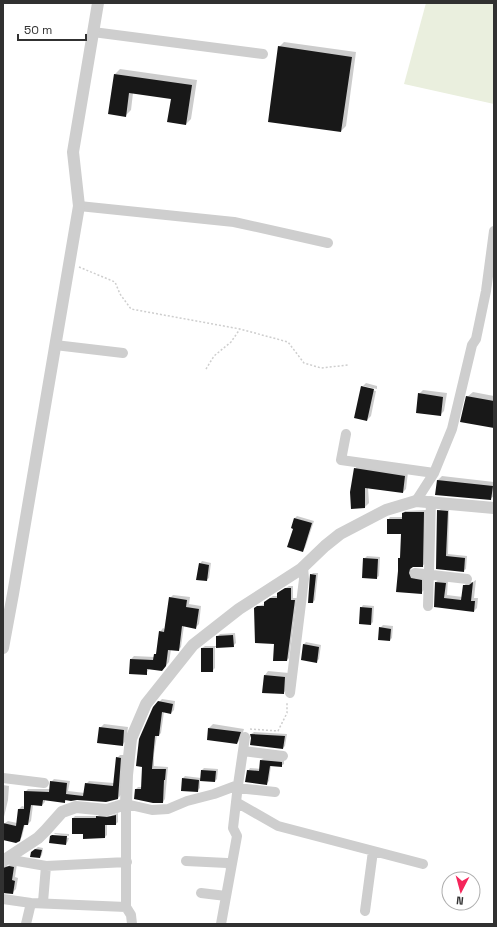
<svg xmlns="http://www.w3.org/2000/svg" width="497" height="927" font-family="'Space Grotesk',sans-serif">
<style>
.green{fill:#eaefde}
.shadow{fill:#0003}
.building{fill:#181818}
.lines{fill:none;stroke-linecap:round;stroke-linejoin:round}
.path{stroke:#cecece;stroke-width:1.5;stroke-dasharray:2 2;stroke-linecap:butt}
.minor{stroke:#cecece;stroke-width:10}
.tertiary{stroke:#cecece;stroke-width:12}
</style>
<rect width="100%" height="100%" fill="#fff"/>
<path class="green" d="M 426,3 L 494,3 L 494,104 L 404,84 Z"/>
<path class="shadow" d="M 284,42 L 356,52 L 346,126 L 341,131 L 279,47 Z
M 120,69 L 197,80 L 191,119 L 186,124 L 172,98 L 133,93 L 131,110 L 125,116 L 115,74 Z
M 366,383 L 377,386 L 377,389 L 363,386 L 363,388 L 376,391 L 371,416 L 367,420 L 362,387 Z
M 423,390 L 447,393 L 444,411 L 440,415 L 419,394 Z
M 473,392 L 494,396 L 494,427 L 467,397 Z
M 358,465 L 408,472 L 406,489 L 403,492 L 368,488 L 369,503 L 365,507 L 355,469 Z
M 442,476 L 494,482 L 494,496 L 490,499 L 436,494 L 438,480 Z
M 441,509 L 449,509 L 448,554 L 467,556 L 466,569 L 463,571 L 437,568 L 438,511 Z
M 426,510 L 425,564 L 422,566 L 412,566 L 411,569 L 414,576 L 425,578 L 424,590 L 421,593 L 397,591 L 399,559 L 401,556 L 402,533 L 388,520 L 390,517 L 403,517 L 403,514 L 405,511 Z
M 297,516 L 314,521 L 305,548 L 302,551 L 294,528 L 295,518 Z
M 367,556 L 380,557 L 379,576 L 376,578 L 364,559 Z
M 202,561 L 211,563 L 209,578 L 206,580 L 200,564 Z
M 313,573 L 318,573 L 315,600 L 313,602 L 311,575 Z
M 439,579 L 448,580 L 447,595 L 463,597 L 464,586 L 467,582 L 473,582 L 476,580 L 474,598 L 478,598 L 477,608 L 474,611 L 435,606 L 436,582 Z
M 289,586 L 293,586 L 293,598 L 297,598 L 289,658 L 287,660 L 275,643 L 258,606 L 265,604 L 267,600 L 273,596 L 278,596 L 281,591 Z
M 173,595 L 190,597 L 189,604 L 201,606 L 199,624 L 196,627 L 184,626 L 181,647 L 178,650 L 171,650 L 169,662 L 162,670 L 149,669 L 146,674 L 130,673 L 131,659 L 134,656 L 155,657 L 157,652 L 160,632 L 163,628 L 165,629 L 170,598 Z
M 363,605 L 374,606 L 373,622 L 371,624 L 361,608 Z
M 383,625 L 393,626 L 392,638 L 390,640 L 380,628 Z
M 235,633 L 236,643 L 233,646 L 215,647 L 215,668 L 212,671 L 202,648 L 205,646 L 217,646 L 217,637 L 220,634 Z
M 306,642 L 321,645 L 319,659 L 316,662 L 303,645 Z
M 268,671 L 289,673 L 287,690 L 283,693 L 265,675 Z
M 162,699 L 175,701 L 174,710 L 171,713 L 164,712 L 161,733 L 159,735 L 157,735 L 154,754 L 154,766 L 168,767 L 165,799 L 163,802 L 136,789 L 138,787 L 142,787 L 159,702 Z
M 104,724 L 128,727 L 126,741 L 122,745 L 100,728 Z
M 213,724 L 244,729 L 241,739 L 237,743 L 209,728 Z
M 254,732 L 287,734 L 285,746 L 283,748 L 252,737 L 251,734 Z
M 120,755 L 124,755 L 121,795 L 118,798 L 67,799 L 65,802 L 45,800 L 45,802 L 42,805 L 33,805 L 31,821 L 28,824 L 25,824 L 22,837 L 19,840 L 3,839 L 5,823 L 8,821 L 17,823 L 19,809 L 22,806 L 25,807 L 25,792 L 28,789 L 50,789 L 51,782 L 54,779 L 70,781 L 68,791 L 85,793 L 86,784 L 89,781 L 114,783 L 117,758 Z
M 264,758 L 284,760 L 284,764 L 281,766 L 271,765 L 269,781 L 266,784 L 248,771 L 250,768 L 261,769 L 261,760 Z
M 204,768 L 218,769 L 217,779 L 215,781 L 200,780 L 200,788 L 197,791 L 183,778 L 185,776 L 201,778 L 202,770 Z
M 3,785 L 9,786 L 8,800 L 3,821 Z
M 118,813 L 118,822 L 116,824 L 107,824 L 107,835 L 105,837 L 84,833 L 73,818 L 75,816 L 98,816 L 99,815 L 110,816 Z
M 55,833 L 69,834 L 69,836 L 54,834 Z
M 52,836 L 69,838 L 68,841 L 66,844 Z
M 38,847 L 43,848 L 42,855 L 40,857 L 34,850 Z
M 13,863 L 17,864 L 15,877 L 18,878 L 16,889 L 12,893 L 3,892 L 3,867 L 5,865 L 8,866 Z"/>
<path class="building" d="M 278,46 L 352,57 L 341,132 L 268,122 Z
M 114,74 L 192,85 L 186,125 L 167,122 L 171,99 L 129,93 L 126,117 L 108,114 Z
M 361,386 L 374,389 L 367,421 L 354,418 Z
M 418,393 L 443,397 L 441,416 L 416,413 Z
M 466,396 L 494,401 L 494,428 L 460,422 Z
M 354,468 L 405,476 L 403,493 L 365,488 L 365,508 L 351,509 L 350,492 Z
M 437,480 L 493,486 L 491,500 L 435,495 Z
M 437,510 L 448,511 L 446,556 L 465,558 L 464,572 L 436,569 Z
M 405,512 L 424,512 L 423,567 L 413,567 L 410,569 L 409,573 L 411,578 L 422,580 L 422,594 L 396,592 L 398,571 L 398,558 L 400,558 L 401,534 L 387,534 L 387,519 L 402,519 L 402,513 Z
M 294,518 L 312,523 L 303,552 L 287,547 L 293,529 L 291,528 Z
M 363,558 L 378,559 L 377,579 L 362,578 Z
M 199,563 L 209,565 L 207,581 L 196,580 Z
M 310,574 L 316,575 L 313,603 L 308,603 Z
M 435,582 L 446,583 L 444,598 L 461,600 L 463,585 L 469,585 L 473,582 L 471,601 L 475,601 L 474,612 L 434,607 Z
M 285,588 L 291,588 L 291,600 L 295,600 L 287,661 L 273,661 L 274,644 L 255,643 L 254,608 L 257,606 L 264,606 L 264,602 L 270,598 L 277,598 L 277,593 Z
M 169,597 L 187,600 L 186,607 L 199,609 L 196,629 L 182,626 L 179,651 L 168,650 L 166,666 L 162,671 L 147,669 L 147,675 L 129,674 L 130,659 L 153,660 L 154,654 L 156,654 L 159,631 L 164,632 Z
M 360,607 L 372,608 L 371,625 L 359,624 Z
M 379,627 L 391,629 L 390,641 L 378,640 Z
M 233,635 L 234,647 L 216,648 L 216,636 Z
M 303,644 L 319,647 L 317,663 L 301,660 Z
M 201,648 L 213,648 L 213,672 L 201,672 Z
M 264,675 L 285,677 L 284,694 L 262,693 Z
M 158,701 L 173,704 L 171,714 L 162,712 L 159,736 L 155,736 L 152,769 L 166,769 L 165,780 L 164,780 L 163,803 L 153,803 L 134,799 L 135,789 L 141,789 L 142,767 L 136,766 L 139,739 L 153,707 Z
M 99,727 L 124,730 L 123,746 L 97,743 Z
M 208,728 L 241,732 L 237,744 L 207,740 Z
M 250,734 L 285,736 L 283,749 L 250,745 L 251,738 Z
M 116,757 L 121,758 L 118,799 L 106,802 L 77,800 L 71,801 L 65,800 L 65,803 L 43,800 L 42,806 L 31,805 L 28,825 L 24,825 L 20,841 L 16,843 L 3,840 L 3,823 L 16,826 L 18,809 L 24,809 L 24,791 L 49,792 L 50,781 L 67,783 L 66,794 L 83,796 L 85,783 L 113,786 Z
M 260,760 L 282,762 L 282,767 L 270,766 L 267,785 L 245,782 L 247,770 L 259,771 Z
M 201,770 L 216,771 L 215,782 L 200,781 Z
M 182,778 L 199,780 L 198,792 L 181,791 Z
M 116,815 L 116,825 L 105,825 L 105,838 L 83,839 L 83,834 L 72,834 L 72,818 L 96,818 L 96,816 L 107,817 Z
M 52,835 L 67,836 L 66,845 L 49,843 L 50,836 Z
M 35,849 L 42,850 L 40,858 L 30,857 L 31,852 Z
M 9,866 L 14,867 L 12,880 L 15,881 L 13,894 L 3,893 L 3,868 Z"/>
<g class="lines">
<path class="path" d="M 79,267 L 115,282 L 120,294 L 131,309 L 240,329 L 288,342 L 304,363 L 321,368 L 348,365
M 206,369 L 214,356 L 231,342 L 240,329
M 250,729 L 278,731 L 287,713 L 287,703"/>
<path class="minor" d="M 93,32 L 263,54
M 79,206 L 234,222 L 328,243
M 55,345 L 123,353
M 346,434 L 341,460 L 434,473
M 416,501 L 434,473 L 452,429 L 472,345 L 476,339 L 486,291 L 494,231
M 415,573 L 467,579
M 428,606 L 431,501
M 290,693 L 304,579 L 303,567
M 243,751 L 283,756
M 3,778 L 44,783
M 237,788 L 275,792
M 236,802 L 278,826 L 423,864
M 6,859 L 46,866
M 186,861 L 227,863 L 231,866
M 201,893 L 226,896
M 3,899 L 31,903 L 126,907
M 43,902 L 46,866 L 127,862
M 365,911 L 373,851
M 26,924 L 31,903
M 132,924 L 131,915 L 126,907 L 126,804 L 152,810 L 168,809 L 187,801 L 214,794 L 238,785
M 221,924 L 237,836 L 233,828 L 238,785 L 245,737"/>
<path class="tertiary" d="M 3,648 L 13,594 L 79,206 L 73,152 L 98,3
M 3,861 L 38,838 L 46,830 L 62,812 L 76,807 L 107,810 L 126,804 L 127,775 L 131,739 L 146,704 L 193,645 L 239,609 L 301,569 L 325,546 L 340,534 L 386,510 L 416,501 L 494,508"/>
</g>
<rect width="497" height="927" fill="none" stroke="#313131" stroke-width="8"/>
<g transform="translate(461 891) rotate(186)"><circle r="19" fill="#ffffff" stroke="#adadad"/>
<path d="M0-3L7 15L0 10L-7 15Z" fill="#f5255a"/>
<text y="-6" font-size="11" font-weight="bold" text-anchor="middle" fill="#313131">N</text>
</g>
<path d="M18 34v6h68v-6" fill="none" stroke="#313131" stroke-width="2"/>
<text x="24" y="34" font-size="12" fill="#313131" stroke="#ffffff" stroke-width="3" paint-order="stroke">50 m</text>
</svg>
